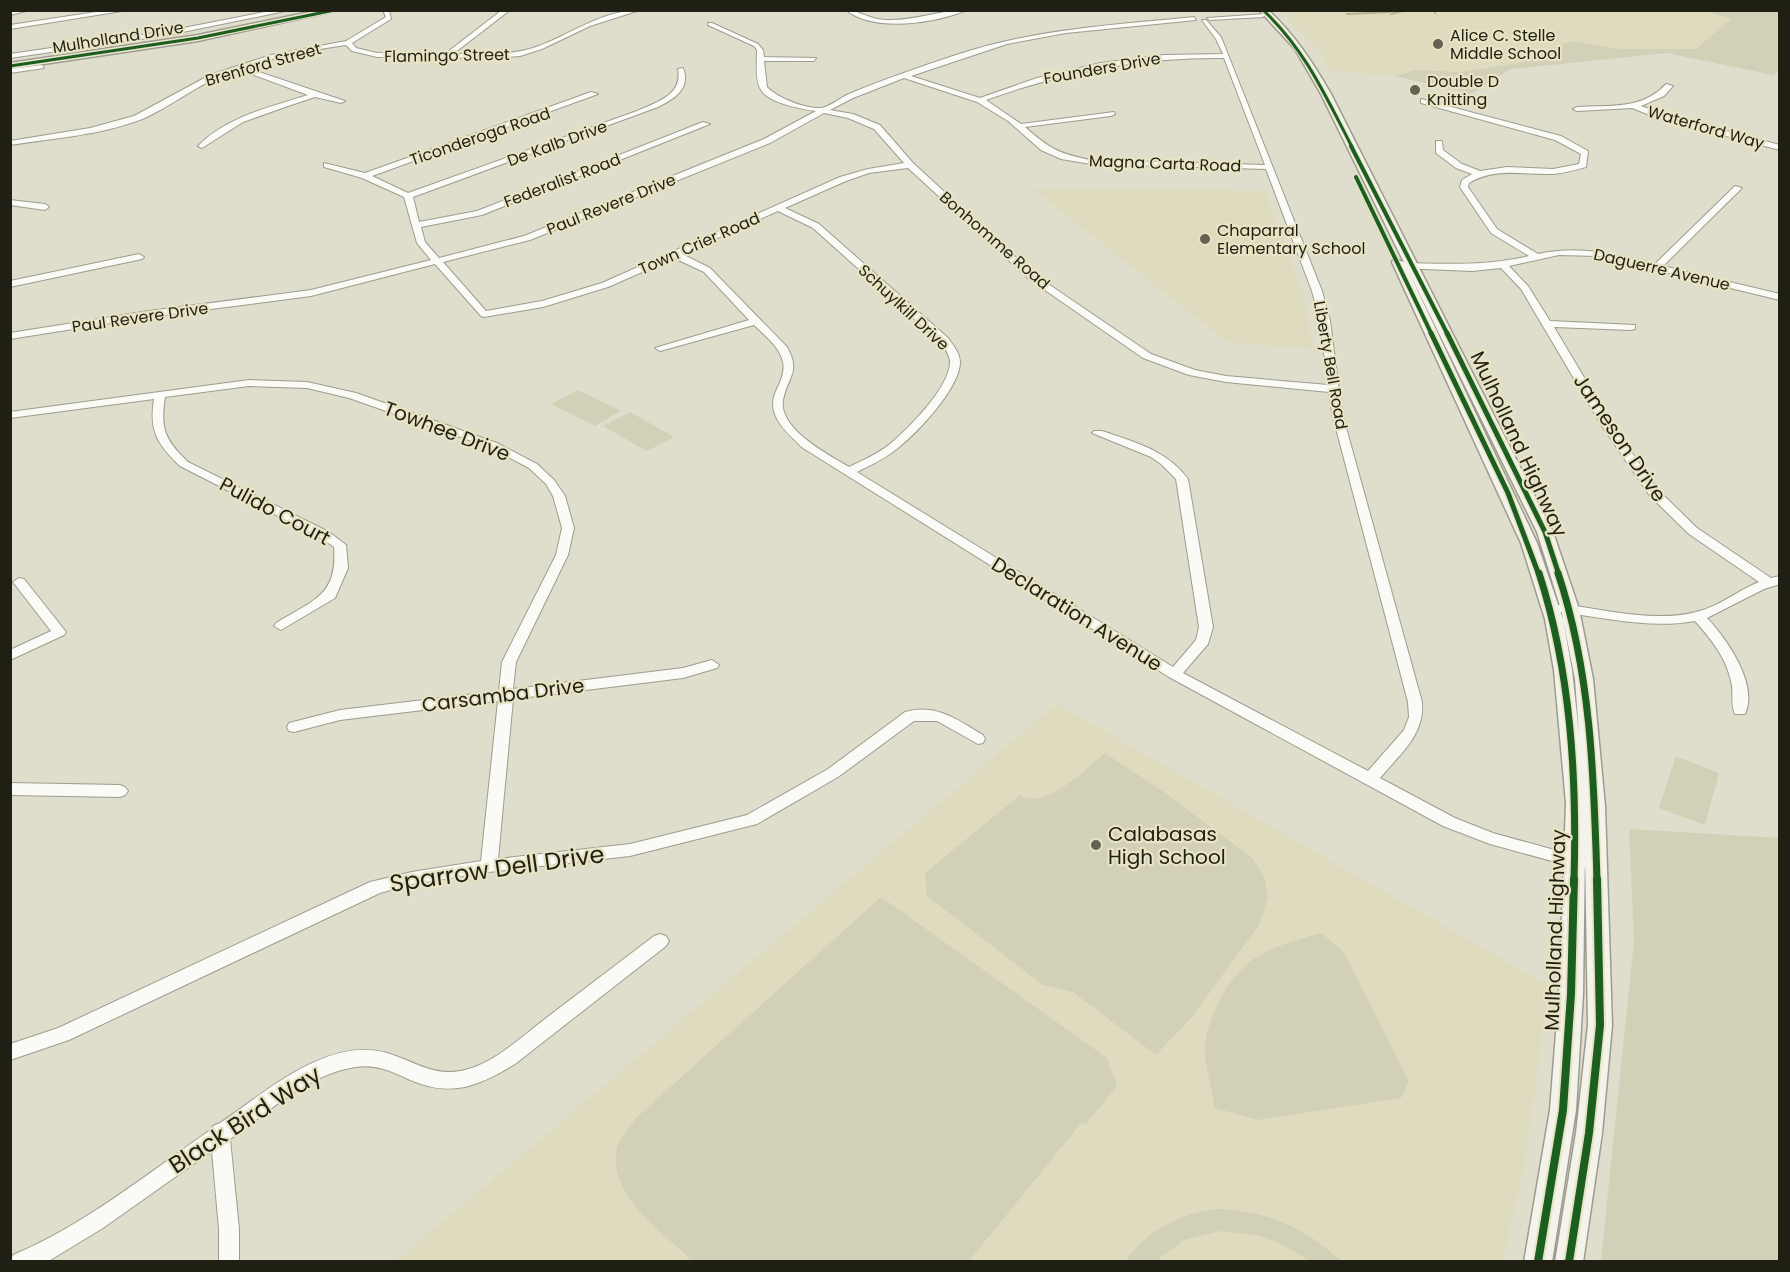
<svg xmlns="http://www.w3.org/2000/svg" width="1790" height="1272" font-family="Poppins,sans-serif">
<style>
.built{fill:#dfdbbe}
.green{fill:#d3d0b8}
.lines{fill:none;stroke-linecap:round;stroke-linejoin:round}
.stream{stroke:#b7b28f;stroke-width:2}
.street-casing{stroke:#9e9c8e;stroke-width:2}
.secondary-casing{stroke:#9e9c8e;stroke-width:3}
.street{fill:#fafaf7;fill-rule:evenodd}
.secondary{fill:#f3f2eb;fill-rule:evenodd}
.cycleway-far4-casing{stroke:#e7e3c3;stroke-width:5}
.cycleway-far3-casing{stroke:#e7e3c3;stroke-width:6}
.cycleway-far2-casing{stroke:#e7e3c3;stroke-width:8}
.cycleway-far1-casing{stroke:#e7e3c3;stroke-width:10}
.cycleway-casing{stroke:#e7e3c3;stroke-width:12}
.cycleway-far4{stroke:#1b5e20;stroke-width:3}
.cycleway-far3{stroke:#1b5e20;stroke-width:4}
.cycleway-far2{stroke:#1b5e20;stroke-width:5}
.cycleway-far1{stroke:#1b5e20;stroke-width:7}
.cycleway{stroke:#1b5e20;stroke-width:8}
.poi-dot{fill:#636253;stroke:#e7e3c3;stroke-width:2}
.labels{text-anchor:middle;stroke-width:4.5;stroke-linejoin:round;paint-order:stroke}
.far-poi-label{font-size:16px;fill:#201f13;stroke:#e7e3c3;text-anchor:start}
.far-street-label{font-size:16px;fill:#201f13;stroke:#e7e3c3}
.street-label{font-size:20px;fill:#201f13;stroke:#e7e3c3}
.poi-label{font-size:20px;fill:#201f13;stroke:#e7e3c3;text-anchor:start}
.near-street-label{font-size:24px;fill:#201f13;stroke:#e7e3c3}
</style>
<rect width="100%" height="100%" fill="#dfddcb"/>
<path class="built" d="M 1345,10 L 1706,11 L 1732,18 L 1696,49 L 1620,49 L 1571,41 L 1519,63 L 1462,72 L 1416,70 L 1394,76 L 1329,70 L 1319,51 L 1282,12 L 1336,13 Z
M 1032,188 L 1265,191 L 1303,294 L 1313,349 L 1227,342 Z
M 1057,704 L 1549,986 L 1525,1162 L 1503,1261 L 395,1262 Z"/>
<path class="green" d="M 1688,11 L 1779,11 L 1779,70 L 1773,75 L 1667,53 L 1511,69 L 1471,94 L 1395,76 L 1416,70 L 1462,72 L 1519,63 L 1571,41 L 1620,49 L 1696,49 L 1731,19 L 1706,11 Z
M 578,390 L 621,411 L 595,426 L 551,404 Z
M 630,412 L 674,437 L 647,451 L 603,426 Z
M 1105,753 L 1164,792 L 1252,858 L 1264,876 L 1268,897 L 1259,925 L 1191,1018 L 1156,1055 L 1073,992 L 1043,985 L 927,896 L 925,873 L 1020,795 C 1045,811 1087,768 1105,753 Z
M 1676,756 L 1719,773 L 1705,825 L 1659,808 Z
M 1629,829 L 1779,838 L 1779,1261 L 1601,1261 L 1634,940 Z
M 881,897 L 1107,1058 L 1117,1086 L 1085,1125 L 1082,1122 L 969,1261 L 693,1261 C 663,1233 606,1194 617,1148 C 619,1138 631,1126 637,1117 Z
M 1321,933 L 1344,952 L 1409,1081 L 1401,1098 L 1257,1120 L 1215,1108 C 1212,1088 1204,1064 1205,1045 C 1206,1031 1213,1013 1219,1001 C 1246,952 1271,948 1321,933 Z
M 1216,1209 C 1265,1210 1305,1227 1341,1261 L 1310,1261 L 1280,1243 L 1260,1236 L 1221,1231 L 1184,1240 L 1156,1261 L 1125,1261 C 1149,1230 1176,1215 1216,1209 Z"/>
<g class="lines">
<path class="stream" d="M 1277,11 L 1280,11
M 1435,13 L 1436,10
M 1347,14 L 1390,12
M 1391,14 L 1407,10"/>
<defs>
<path id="street" d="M 30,10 L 10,15 L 10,11 Z
M 109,10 L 128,10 L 10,29 L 10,25 Z
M 275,10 L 290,10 L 168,35 L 10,58 L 10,54 L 168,31 Z
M 383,10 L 389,10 L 391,19 L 352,43 L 356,48 L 377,53 L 445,54 L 502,10 L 510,10 L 453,54 C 481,54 510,56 536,47 C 570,35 602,10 640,10 L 590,26 L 542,49 L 520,56 L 497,58 L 377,57 L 352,51 L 346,45 C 312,50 278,56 244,67 L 345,101 L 341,103 L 315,97 L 288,106 L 243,122 L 202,148 L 198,146 C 226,117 270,107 308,95 L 238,69 C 204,80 178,102 147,117 C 105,135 55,138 10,145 L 10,141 L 90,128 L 134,116 L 210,75 L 271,55 L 346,41 L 386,17 Z
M 846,10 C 858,10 870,20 887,20 C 914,21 940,10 967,10 C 936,23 874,33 846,10 Z
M 1265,14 L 1263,17 L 1210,20 L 1207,18 Z
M 1194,17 L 1196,20 L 1066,33 L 1007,44 L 911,76 L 980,98 L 1037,78 L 1101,63 L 1164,55 L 1223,54 L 1216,39 L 1202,20 L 1206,20 L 1221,37 L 1322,291 L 1330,321 L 1342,413 L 1422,702 C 1425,735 1400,754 1380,778 L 1455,818 L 1493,833 L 1587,859 L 1589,863 L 1587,867 L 1581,869 L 1490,844 L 1443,826 L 1169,677 L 803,448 C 786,432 764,414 777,389 C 781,381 785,371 783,362 C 780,347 764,335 754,325 L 660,351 L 655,348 L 749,320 L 704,272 L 674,258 L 608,287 L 543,307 L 484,317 L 481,316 L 435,264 L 311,296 L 149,317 L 10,339 L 10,333 L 149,311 L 311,290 L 431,260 L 417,243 L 404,197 L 362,178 L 324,167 L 324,163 L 365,173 L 591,92 L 598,94 L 372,176 L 408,193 L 637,111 C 657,102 683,95 678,69 L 683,68 C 691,88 675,99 658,107 L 413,197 L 419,222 L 477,211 L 703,122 L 710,124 L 482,215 L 421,227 L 425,242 L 439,258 L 524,236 L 764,139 L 816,111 C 802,109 766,103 760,88 C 755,79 757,61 757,50 L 754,46 L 708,25 L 708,23 L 712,23 L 758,44 L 763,50 L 764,57 L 816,58 L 814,61 L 764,61 L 767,87 C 777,98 806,109 821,108 C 830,107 841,97 849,94 C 884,79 920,67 956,55 C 1033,29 1114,25 1194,17 ZM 1224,58 L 1265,165 L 1091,160 C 1059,154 1050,149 1025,127 L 1111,116 L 1115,114 L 1114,112 L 1021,124 L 986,100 C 1063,72 1142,57 1224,58 ZM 904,78 L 977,102 L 1008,121 L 1041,150 L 1061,159 L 1091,164 L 1266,169 L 1312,291 L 1320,321 L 1328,385 L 1226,376 L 1195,370 L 1151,354 L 1035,275 L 913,163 L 880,125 L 853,114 L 830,110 L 853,98 ZM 824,113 L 848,118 L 874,129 L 904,163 L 868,169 L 840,177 L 602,283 L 542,301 L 486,311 L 443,262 L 530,240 L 770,143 ZM 908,168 L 1029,279 L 1143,358 L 1189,375 L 1226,382 L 1329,392 L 1332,413 L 1408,702 L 1409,717 L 1404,730 L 1368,771 L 1183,673 L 1208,644 L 1213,627 L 1188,479 C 1167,450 1134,442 1102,431 L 1094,431 L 1092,433 L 1151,457 L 1161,464 L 1176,479 L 1199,627 L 1196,640 L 1173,667 L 857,472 C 871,465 886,458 898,448 C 917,433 960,388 960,362 C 960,353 953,345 948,338 L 819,224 L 785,208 L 846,181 L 869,173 ZM 778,211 L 813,228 L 940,342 C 945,348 950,355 950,363 C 949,388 908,429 890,444 C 878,454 863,460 849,467 C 829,455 778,429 783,400 C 788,376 801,372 787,347 L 710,268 L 682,254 Z
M 42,65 L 44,68 L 10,73 L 10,69 Z
M 1666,84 L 1673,86 L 1664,96 L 1641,106 L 1666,115 L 1780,145 L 1780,150 L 1660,119 L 1632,108 L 1577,111 L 1573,109 L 1577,107 C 1609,105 1643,110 1666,84 Z
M 1421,99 L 1561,136 L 1588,151 L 1586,167 C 1575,170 1565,173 1553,174 C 1523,175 1496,167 1469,183 L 1468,187 L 1497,229 L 1538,254 C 1579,245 1615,254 1655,264 L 1735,186 L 1742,188 L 1663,266 L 1780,294 L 1780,300 L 1598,256 L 1559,255 L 1509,266 L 1528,286 L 1550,321 L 1635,325 L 1635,329 L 1631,330 L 1554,327 L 1613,426 L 1658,490 L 1697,528 L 1771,578 L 1780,576 L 1780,584 L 1764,589 L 1707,618 C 1726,638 1759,684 1745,714 L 1735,714 C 1731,706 1733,695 1732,686 C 1728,660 1712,640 1695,621 C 1651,629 1605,618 1561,612 L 1554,608 L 1561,604 C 1604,609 1653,623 1696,612 C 1719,607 1738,590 1759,582 L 1689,534 L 1650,496 L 1602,426 L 1521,289 L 1501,268 L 1472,271 L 1399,268 L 1399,264 L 1402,263 C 1446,264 1486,266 1529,256 L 1491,233 L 1460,187 L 1462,180 L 1472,174 L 1456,168 L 1436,153 L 1436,141 L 1442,141 L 1443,150 L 1462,164 L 1480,171 L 1507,167 L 1553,169 L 1579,164 L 1581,154 L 1555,140 L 1421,103 Z
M 10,200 L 45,204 L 49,207 L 45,210 L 10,205 Z
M 139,254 L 144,257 L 142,259 L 10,287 L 10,281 Z
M 249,380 L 307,382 L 356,393 L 497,443 L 537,464 L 554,480 L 565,496 L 574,528 L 568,555 L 516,662 L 513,689 L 683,668 L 712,660 L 719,665 L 717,668 L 683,678 L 513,699 L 498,859 L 630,844 L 747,815 L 828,769 L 905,712 C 936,703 958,720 983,735 L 985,739 L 983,743 L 978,744 L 937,721 L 914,721 L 838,777 L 757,824 L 630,856 L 489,872 L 412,884 L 380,893 L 69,1040 L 10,1060 L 10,1044 L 58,1028 L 370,882 L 412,872 L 481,861 L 498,701 L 340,720 L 294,732 L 289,731 L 287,727 L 289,723 L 340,710 L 499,691 L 502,662 L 556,555 L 562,528 L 553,496 L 546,484 L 529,468 L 489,447 L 349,398 L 307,388 L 249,386 L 165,397 C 160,429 165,440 188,462 L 329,532 L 346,545 L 348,568 L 335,598 L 281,630 L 274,626 L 276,623 C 313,600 338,596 334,547 L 321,538 L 180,466 C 157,444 149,431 154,399 L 10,418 L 10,412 Z
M 19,578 L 24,579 L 66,632 L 64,635 L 10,660 L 10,650 L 51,631 L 13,582 Z
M 10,783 L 120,785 L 125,787 L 128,791 L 125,795 L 120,797 L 10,795 Z
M 660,934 L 666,936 L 669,941 L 666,946 L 515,1064 C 477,1087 450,1098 408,1079 C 391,1071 375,1064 356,1067 C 310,1073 267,1113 230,1139 L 239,1229 L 239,1262 L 219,1262 L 219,1229 L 212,1151 L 103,1228 L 52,1259 L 47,1262 L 10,1262 L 13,1255 C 85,1225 148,1173 212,1129 L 213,1126 L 220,1123 C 266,1092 328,1036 387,1053 C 414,1061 435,1078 465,1070 C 495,1063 521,1037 545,1019 C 581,991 618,964 654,936 Z"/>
<path id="secondary" d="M 320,10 L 339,10 L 198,41 L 10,69 L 10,63 L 198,35 Z
M 1259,10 L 1268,10 C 1295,35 1313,63 1331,94 L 1553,532 L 1579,609 L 1593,679 L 1605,806 L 1612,1025 L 1602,1133 L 1583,1262 L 1555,1262 L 1576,1133 L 1588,1025 L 1585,852 L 1583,994 L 1576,1110 L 1552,1262 L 1524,1262 L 1550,1110 L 1559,994 L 1566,803 L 1554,670 L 1545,619 L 1521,543 L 1392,262 L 1394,259 L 1404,262 L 1537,543 L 1563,619 L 1572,670 L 1579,734 L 1575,679 L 1561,609 L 1537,532 L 1321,94 L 1295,49 Z"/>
</defs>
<use href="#street" class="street-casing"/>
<use href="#secondary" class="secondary-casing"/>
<use href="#street" class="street"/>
<use href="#secondary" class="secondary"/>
<defs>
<path id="cycleway-far4" d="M 1263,10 C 1305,49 1326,97 1352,147
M 10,66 L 198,38 L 335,10"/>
<path id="cycleway-far3" d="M 1351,146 L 1448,335
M 1356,177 L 1432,335"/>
<path id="cycleway-far2" d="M 1431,333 L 1508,493 L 1539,575
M 1447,333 L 1545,532 L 1559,575"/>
<path id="cycleway-far1" d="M 1539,573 C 1571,672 1577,778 1574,881
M 1558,573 C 1591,672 1594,777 1597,881"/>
<path id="cycleway" d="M 1538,1262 L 1563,1110 L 1571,994 L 1574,879
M 1569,1262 L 1589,1133 L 1600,1025 L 1597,879"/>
</defs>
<use href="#cycleway-far4" class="cycleway-far4-casing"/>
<use href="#cycleway-far3" class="cycleway-far3-casing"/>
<use href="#cycleway-far2" class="cycleway-far2-casing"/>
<use href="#cycleway-far1" class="cycleway-far1-casing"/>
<use href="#cycleway" class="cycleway-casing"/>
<use href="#cycleway-far4" class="cycleway-far4"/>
<use href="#cycleway-far3" class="cycleway-far3"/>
<use href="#cycleway-far2" class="cycleway-far2"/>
<use href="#cycleway-far1" class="cycleway-far1"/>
<use href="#cycleway" class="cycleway"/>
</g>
<g class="poi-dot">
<circle cx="1438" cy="44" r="6"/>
<circle cx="1415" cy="90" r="6"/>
<circle cx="1205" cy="239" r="6"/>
<circle cx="1096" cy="845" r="6"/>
</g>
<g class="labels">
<g class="far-poi-label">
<text x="1450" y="41">Alice C. Stelle<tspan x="1450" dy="18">Middle School</tspan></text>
<text x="1427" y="87">Double D<tspan x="1427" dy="18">Knitting</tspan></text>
<text x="1217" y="236">Chaparral<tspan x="1217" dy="18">Elementary School</tspan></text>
</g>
<g class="far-street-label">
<text transform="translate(118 37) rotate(-9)" y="6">Mulholland Drive</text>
<text transform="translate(447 55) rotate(-1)" y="6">Flamingo Street</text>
<text transform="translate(263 64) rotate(-16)" y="6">Brenford Street</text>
<text transform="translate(1102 68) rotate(-10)" y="6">Founders Drive</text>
<text transform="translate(1706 127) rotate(16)" y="6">Waterford Way</text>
<text transform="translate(480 136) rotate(-19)" y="6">Ticonderoga Road</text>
<text transform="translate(557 143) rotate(-20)" y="6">De Kalb Drive</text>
<text transform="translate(1165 163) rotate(2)" y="6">Magna Carta Road</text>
<text transform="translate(562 180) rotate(-21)" y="6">Federalist Road</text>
<text transform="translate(611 204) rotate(-22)" y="6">Paul Revere Drive</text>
<text transform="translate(995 240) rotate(41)" y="6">Bonhomme Road</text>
<text transform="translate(699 243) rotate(-24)" y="6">Town Crier Road</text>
<text transform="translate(1662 269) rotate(13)" y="6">Daguerre Avenue</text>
<text transform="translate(904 307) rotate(43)" y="6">Schuylkill Drive</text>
<text transform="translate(140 317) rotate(-8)" y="6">Paul Revere Drive</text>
<text transform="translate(1331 365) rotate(80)" y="6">Liberty Bell Road</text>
</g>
<g class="street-label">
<text transform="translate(447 431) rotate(21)" y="7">Towhee Drive</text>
<text transform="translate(1620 438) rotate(56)" y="7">Jameson Drive</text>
<text transform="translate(1519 444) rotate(65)" y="7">Mulholland Highway</text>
<text transform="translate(275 511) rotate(28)" y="7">Pulido Court</text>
<text transform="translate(1077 614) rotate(32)" y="7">Declaration Avenue</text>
<text transform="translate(503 695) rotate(-7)" y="7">Carsamba Drive</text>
<text transform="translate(1555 930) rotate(-88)" y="7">Mulholland Highway</text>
</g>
<g class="poi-label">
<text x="1108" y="841">Calabasas<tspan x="1108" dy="23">High School</tspan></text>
</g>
<g class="near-street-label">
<text transform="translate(497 869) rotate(-8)" y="8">Sparrow Dell Drive</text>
<text transform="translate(245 1120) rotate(-33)" y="8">Black Bird Way</text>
</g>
</g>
<rect width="1790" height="1272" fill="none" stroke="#201f13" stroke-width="24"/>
</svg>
